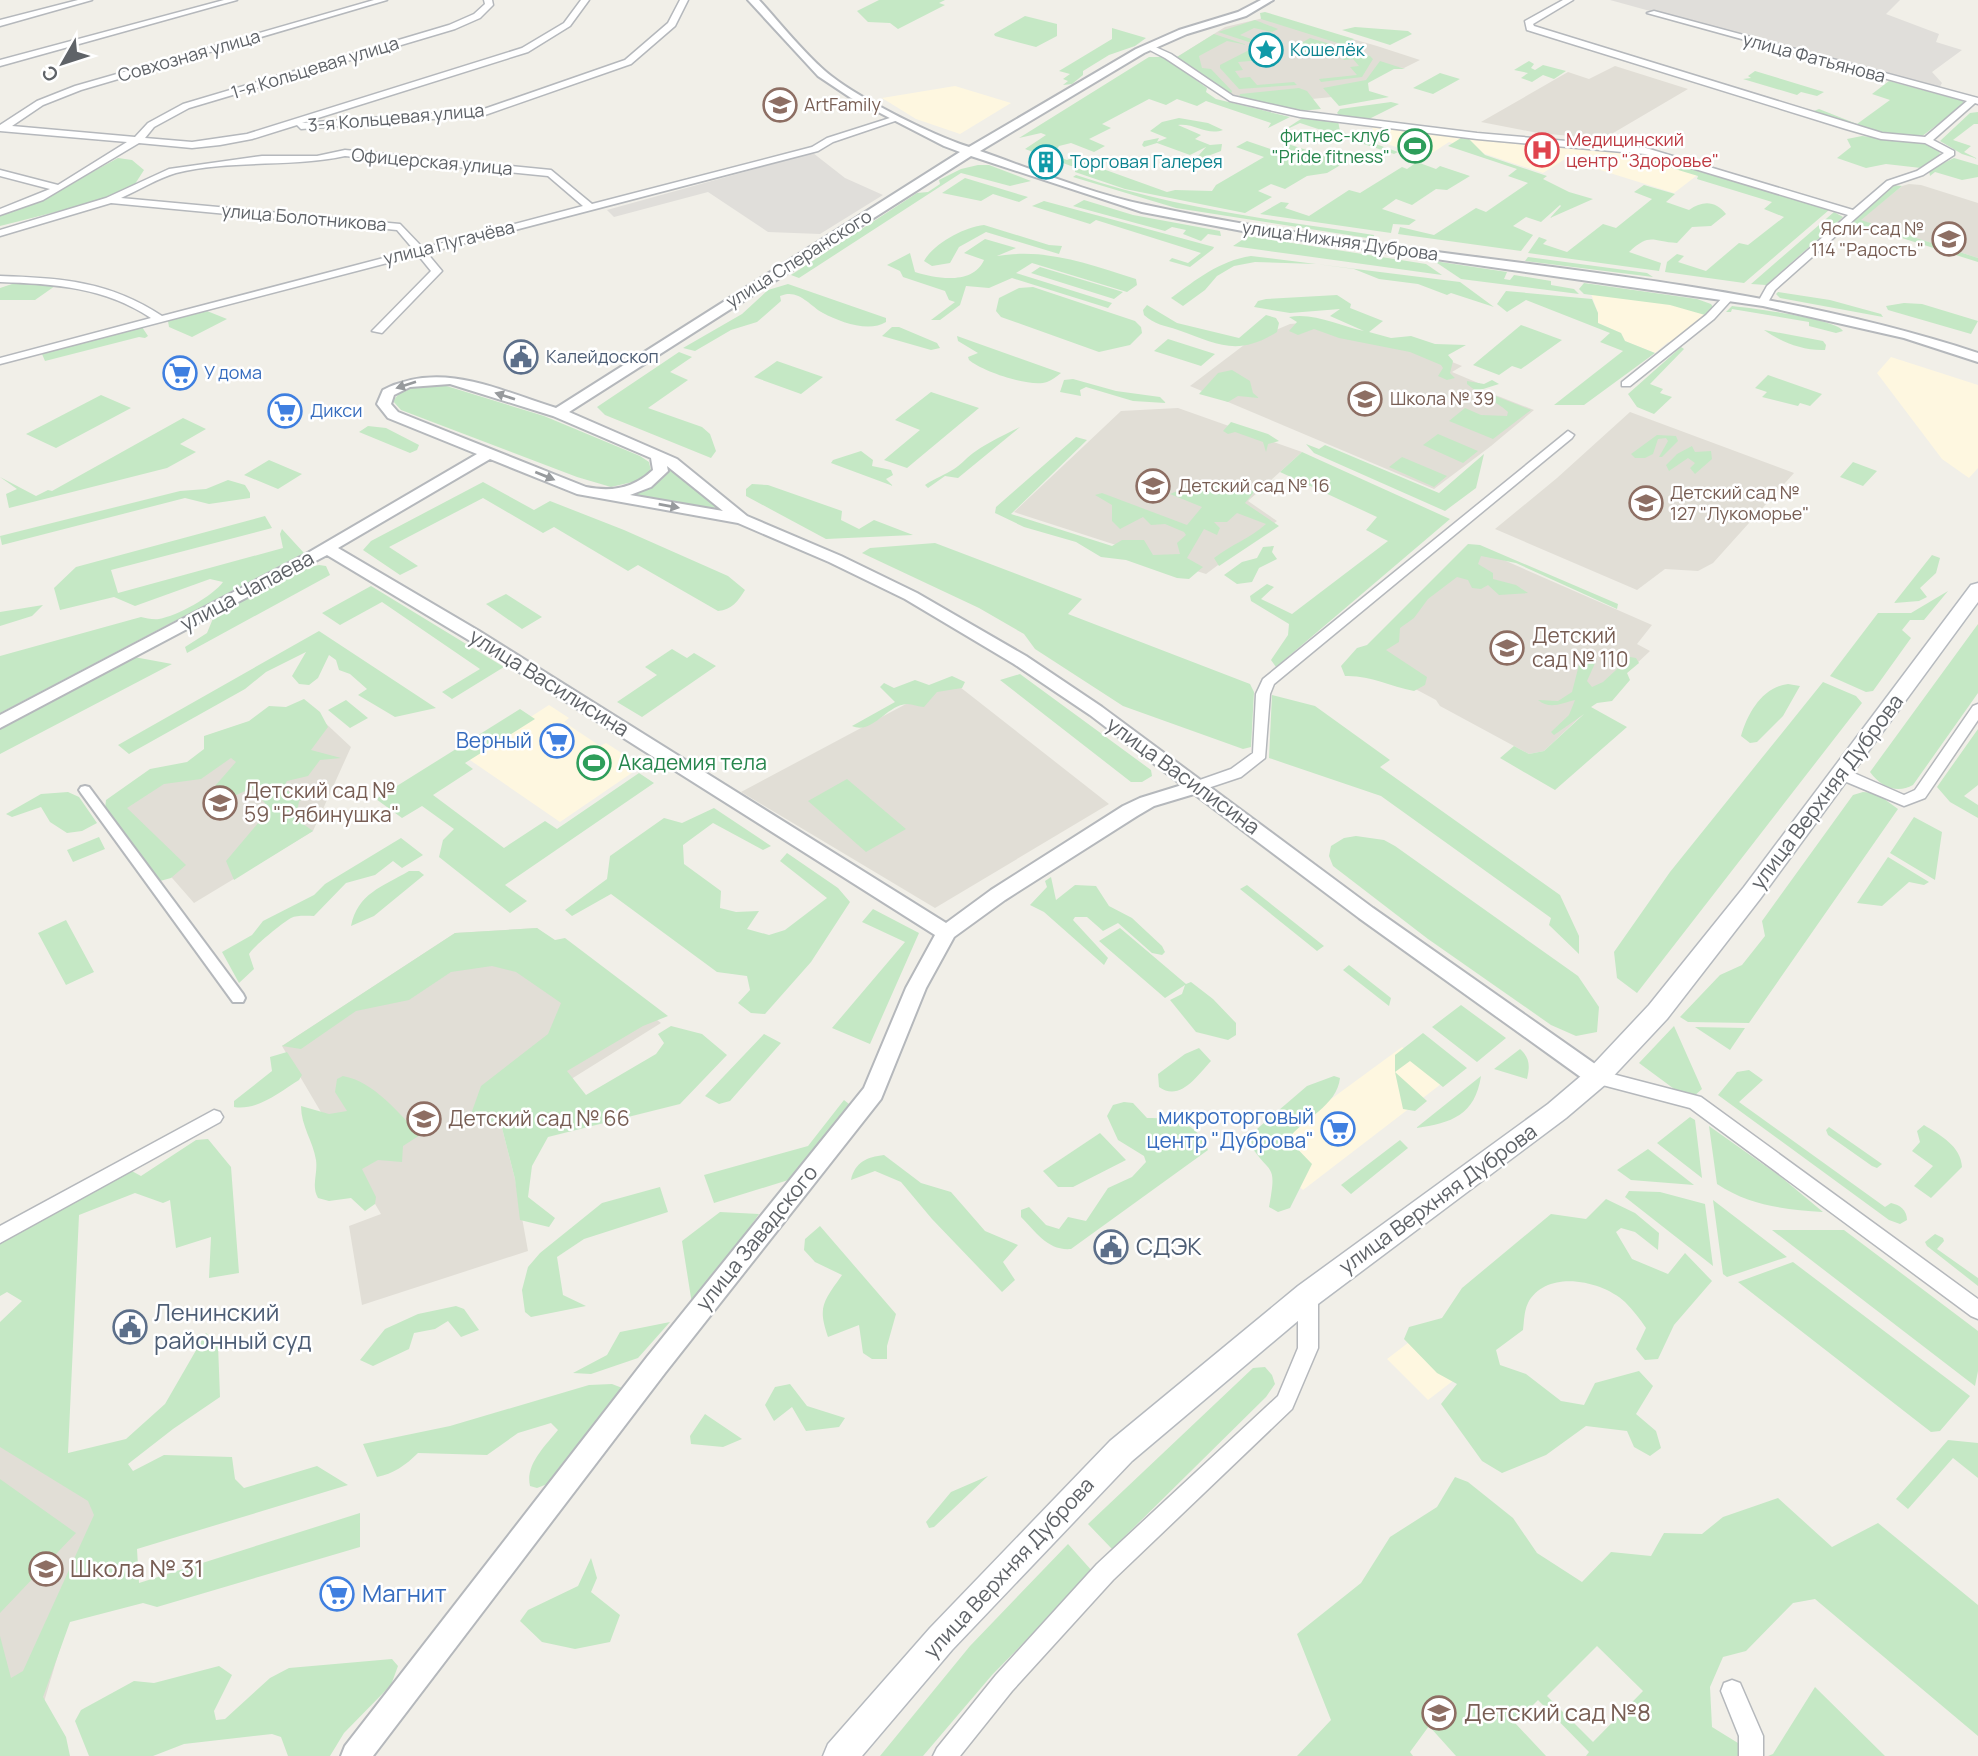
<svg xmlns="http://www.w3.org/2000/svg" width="1978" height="1756" font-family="Manrope,sans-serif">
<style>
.commercial{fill:#fef7e0}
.industrial{fill:#e0deda}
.education{fill:#e1ded6}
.green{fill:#c5e8c5;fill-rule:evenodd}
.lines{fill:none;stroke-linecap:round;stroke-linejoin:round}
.pedestrian-casing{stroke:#b5b8bc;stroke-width:4}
.minor-casing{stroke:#b5b8bc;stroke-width:3}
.tertiary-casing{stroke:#b5b8bc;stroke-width:4}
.secondary-casing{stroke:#b6babf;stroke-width:3}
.pedestrian{fill:#fff;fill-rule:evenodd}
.minor{fill:#fff;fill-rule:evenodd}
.tertiary{fill:#fff;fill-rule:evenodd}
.secondary{fill:#fff;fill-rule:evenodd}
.oneway{fill:#979a9d}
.labels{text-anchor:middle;stroke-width:5;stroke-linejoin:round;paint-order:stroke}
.far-culture-label{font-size:18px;fill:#0d838f;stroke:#fff;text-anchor:start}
.far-street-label{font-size:18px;fill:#5f6368;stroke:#fff}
.far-education-label{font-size:18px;fill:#785e54;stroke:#fff;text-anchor:start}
.far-leisure-label{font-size:18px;fill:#27864d;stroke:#fff;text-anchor:end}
.far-health-label{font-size:18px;fill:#be3a42;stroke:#fff;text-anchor:start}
.far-service-label{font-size:18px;fill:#4e5e75;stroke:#fff;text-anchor:start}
.far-shop-label{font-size:18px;fill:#366cbe;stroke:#fff;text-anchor:start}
.street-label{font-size:21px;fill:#5f6368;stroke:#fff}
.education-label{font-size:21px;fill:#785e54;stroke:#fff;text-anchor:start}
.shop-label{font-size:21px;fill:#366cbe;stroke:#fff;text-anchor:end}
.leisure-label{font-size:21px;fill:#27864d;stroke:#fff;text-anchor:start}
.near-service-label{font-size:24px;fill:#4e5e75;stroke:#fff;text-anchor:start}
.near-education-label{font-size:24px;fill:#785e54;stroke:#fff;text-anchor:start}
.near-shop-label{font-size:24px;fill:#366cbe;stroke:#fff;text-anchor:start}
</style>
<rect width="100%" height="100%" fill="#f1efe8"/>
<path class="commercial" d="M 955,86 L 1011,103 L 960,134 L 916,119 L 882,98 Z
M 1372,127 L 1647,155 L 1704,170 L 1674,193 L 1565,159 L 1543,173 L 1449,142 L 1426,157 L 1375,140 Z
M 1590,291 L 1720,311 L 1679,346 L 1668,342 L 1655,353 L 1625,341 L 1621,333 L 1598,323 L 1598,313 Z
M 1891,357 L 1978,385 L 1978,468 L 1969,478 L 1942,459 L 1877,373 Z
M 549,705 L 569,718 L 564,722 L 600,746 L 606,743 L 642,766 L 560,822 L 467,758 Z
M 1402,1047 L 1445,1081 L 1303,1190 L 1260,1151 Z
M 1417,1336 L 1458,1377 L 1428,1400 L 1387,1359 Z"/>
<path class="industrial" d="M 1610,0 L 1900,0 L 1886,14 L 1939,34 L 1936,42 L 1962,50 L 1932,72 L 1942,83 L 1938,90 Z
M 813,153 L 845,178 L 883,195 L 820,234 L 768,232 L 708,192 L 614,217 L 607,210 Z"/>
<path class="education" d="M 1272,16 L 1377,46 L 1420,60 L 1404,68 L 1391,67 L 1342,96 L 1271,103 L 1228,94 L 1177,57 L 1225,27 Z
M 1615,66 L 1688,89 L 1603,139 L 1538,133 L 1481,122 L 1568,72 L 1589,79 Z
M 1909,184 L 1921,185 L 1978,203 L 1978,258 L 1860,220 L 1902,186 Z
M 1313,322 L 1405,343 L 1462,366 L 1452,372 L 1483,385 L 1480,389 L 1534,410 L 1491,446 L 1434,489 L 1190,386 L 1248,342 L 1290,324 Z
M 1178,408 L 1302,452 L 1248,501 L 1277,521 L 1206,574 L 1014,512 L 1121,411 Z
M 1630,412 L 1794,473 L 1713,563 L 1698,571 L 1665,569 L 1637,590 L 1495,529 L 1557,478 Z
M 1474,547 L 1652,625 L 1637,644 L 1650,651 L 1544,751 L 1529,754 L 1440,706 L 1436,700 L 1359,659 Z
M 951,680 L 1109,804 L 935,908 L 741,792 Z
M 304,703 L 351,747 L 313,831 L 194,903 L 109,806 Z
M 537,928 L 661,1023 L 536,1101 L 502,1128 L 515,1179 L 528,1251 L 362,1305 L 349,1226 L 381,1214 L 282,1046 L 455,933 Z
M 0,1426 L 118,1509 L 66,1628 L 41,1712 L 0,1756 Z"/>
<path class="green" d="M 879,0 L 945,0 L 939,3 L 945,5 L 898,29 L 890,23 L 868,22 L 857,11 Z
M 1265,12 L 1354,39 L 1344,45 L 1261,19 L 1260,13 Z
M 1025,16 L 1057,24 L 1057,36 L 1036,47 L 995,36 L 994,34 Z
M 1255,20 L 1278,29 L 1272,32 L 1254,28 L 1240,35 L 1251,39 L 1252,43 L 1218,32 Z
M 1355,27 L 1408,31 L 1412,34 L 1390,45 L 1342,30 Z
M 1112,28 L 1146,38 L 1135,46 L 1109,55 L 1083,71 L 1083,75 L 1072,84 L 1063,85 L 1068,81 L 1063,79 L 1070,74 L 1059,71 L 1112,39 Z
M 1214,34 L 1247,45 L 1227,41 L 1199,56 L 1202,68 L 1211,69 L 1232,91 L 1231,94 L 1177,57 Z
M 1310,38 L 1370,56 L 1373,59 L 1362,77 L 1321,82 L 1319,79 L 1357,75 L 1350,67 L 1359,66 L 1353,59 L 1344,60 L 1336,52 L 1297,55 L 1289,50 Z
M 1255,47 L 1275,59 L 1238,62 L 1243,70 L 1235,71 L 1240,78 L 1250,77 L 1257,85 L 1294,82 L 1297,85 L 1239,89 L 1220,68 L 1220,65 Z
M 1149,57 L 1164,57 L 1207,88 L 1206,92 L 1216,99 L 1290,117 L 1268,128 L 1271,123 L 1206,101 L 1197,106 L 1177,99 L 1166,105 L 1149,99 L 1102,124 L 1111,128 L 1089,139 L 1105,146 L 1094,152 L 1071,143 L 1059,146 L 1056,150 L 1046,147 L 1040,150 L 1067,160 L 1072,158 L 1094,166 L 1071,166 L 1025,149 L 1046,135 L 1041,133 L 1019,138 Z
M 1380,61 L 1405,69 L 1394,69 L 1368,83 L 1369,91 L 1389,97 L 1339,106 L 1323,88 L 1366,80 Z
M 1529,61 L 1534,64 L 1531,68 L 1535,70 L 1543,65 L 1566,71 L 1554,79 L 1543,75 L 1532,82 L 1521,78 L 1528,73 L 1514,70 Z
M 1755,71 L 1824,92 L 1817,96 L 1801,92 L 1797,95 L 1743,79 L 1751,78 L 1748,76 Z
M 1440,73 L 1460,79 L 1433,94 L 1413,88 Z
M 1889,81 L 1963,101 L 1963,105 L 1921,137 L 1876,133 L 1811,112 L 1819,109 L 1857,124 L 1890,100 L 1872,94 Z
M 1299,88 L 1307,91 L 1321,109 L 1300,111 L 1239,97 L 1240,94 Z
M 1391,102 L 1399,104 L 1369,119 L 1340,116 L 1337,113 L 1340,109 Z
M 1978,112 L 1978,124 L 1974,124 L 1953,140 L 1971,146 L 1964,152 L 1978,159 L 1962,154 L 1940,141 L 1970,113 Z
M 1304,117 L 1338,121 L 1340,131 L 1398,152 L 1394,154 L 1300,123 L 1281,132 Z
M 1179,118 L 1208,123 L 1223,130 C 1207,136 1195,123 1178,125 L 1201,135 L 1195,139 L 1210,145 L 1222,144 L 1221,151 L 1192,162 L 1185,159 L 1199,155 L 1206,147 L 1190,155 L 1157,143 L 1144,147 L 1142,145 L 1144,141 L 1159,138 L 1157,142 L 1167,138 L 1150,131 L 1162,122 Z
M 1862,136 L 1922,143 L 1939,150 L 1940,153 L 1937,159 L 1921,168 L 1886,164 L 1866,168 L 1837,158 L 1851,147 L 1847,139 Z
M 1461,138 L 1469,139 L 1485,155 L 1547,176 L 1543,179 L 1569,192 L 1593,199 L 1550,218 L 1561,206 L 1560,205 L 1541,222 L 1526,217 L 1513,226 L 1533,235 L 1521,251 L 1398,234 L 1400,227 L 1434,235 L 1476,208 L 1486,212 L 1528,183 L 1508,176 L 1517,169 L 1448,146 Z
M 1247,141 L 1276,151 L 1288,144 L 1331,158 L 1335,156 L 1343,158 L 1344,163 L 1327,173 L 1307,176 L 1285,189 L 1271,184 L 1258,191 L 1272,197 L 1245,213 L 1125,189 L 1075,172 L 1075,169 L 1103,169 L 1167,192 L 1175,190 L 1212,191 L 1216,185 L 1264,157 L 1236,147 Z
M 1642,157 L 1654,158 L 1829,210 L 1744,283 L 1665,272 L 1667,262 L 1677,254 L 1684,256 L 1678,262 L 1706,271 L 1739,243 L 1748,245 L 1784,217 L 1764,209 L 1772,202 L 1697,179 L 1698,176 L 1642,159 Z
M 118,158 L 132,160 L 144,170 L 135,184 L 107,199 L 0,226 L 0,215 L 35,203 Z
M 1954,158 L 1978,165 L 1978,177 L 1962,180 L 1935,172 L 1930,176 L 1929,170 Z
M 1417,162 L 1436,169 L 1440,166 L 1470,176 L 1447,190 L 1436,189 L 1412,205 L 1396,199 L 1382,209 L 1416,220 L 1409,225 L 1393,224 L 1391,233 L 1260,214 L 1281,202 L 1289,203 L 1285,208 L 1309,216 L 1349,190 L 1360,193 L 1402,167 L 1407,169 Z
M 978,165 L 989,165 L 1031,181 L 1010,186 L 961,173 L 799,278 L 791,275 L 917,193 L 928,192 L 940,184 L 939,180 L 961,169 Z
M 1076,175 C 1173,208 1273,220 1374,235 L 1374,239 L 1176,208 L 1073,177 Z
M 965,178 L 1028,197 L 1019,202 L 993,194 L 981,201 L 942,193 Z
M 1644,185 L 1675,194 L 1666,202 L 1689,210 C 1703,200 1716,201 1726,214 L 1711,226 L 1692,227 L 1677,243 C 1652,242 1651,232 1629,252 L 1661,263 L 1659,271 L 1528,253 L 1539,237 L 1547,240 L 1543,244 L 1567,252 L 1603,224 L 1616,228 L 1652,199 L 1634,192 Z
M 1892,185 L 1902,186 L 1861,220 L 1978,258 L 1978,262 L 1851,222 Z
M 1084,200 L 1133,215 L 1220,231 L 1221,236 L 1208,234 L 1201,241 L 1183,234 L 1186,230 L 1172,227 L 1165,231 L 1073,206 Z
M 1044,201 L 1214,247 L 1213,249 L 1190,267 L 1169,261 L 1172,258 L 1188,263 L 1201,253 L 1096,220 L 1090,224 L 1032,206 Z
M 1834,212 L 1843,217 L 1766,285 L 1751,284 Z
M 984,225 L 1049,245 L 1062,246 L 1059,254 L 986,232 L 959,247 L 950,263 L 932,266 L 924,261 C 933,244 964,227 984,225 Z
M 1248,236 L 1426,264 L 1442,275 L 1233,246 Z
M 985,239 L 1016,248 L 997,256 C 1047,248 1089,264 1136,279 L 1137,285 L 1127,292 L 1032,263 L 1016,273 L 1112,303 L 1108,308 L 1012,278 L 989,288 L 966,286 L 960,305 L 940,320 L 931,320 L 955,302 L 949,300 L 945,291 L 903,277 L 900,271 L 887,265 L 910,253 L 915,272 C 937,279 973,285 984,260 L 964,253 Z
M 1251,256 L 1460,282 L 1494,307 L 1451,293 L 1447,295 L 1418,284 L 1379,279 L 1354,269 L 1316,264 L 1255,262 L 1234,266 L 1217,276 L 1205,290 L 1183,306 L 1171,298 C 1197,279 1219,261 1251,256 Z
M 1528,257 L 1647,273 L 1653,277 L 1525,261 Z
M 1434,261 L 1507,272 L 1504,279 L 1510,280 L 1514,275 L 1551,281 L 1551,285 L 1574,289 L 1579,294 L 1461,279 Z
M 1040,267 L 1123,292 L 1114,299 L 1031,273 Z
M 15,283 L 55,286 L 35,300 L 0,300 L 0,288 Z
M 1584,283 L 1697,299 L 1711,304 L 1713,307 L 1705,315 L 1670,305 L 1584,294 L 1579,289 Z
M 788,284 L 886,318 L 886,322 C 869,333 840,322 823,313 C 809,305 798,288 780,296 L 781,301 L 757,322 L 731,330 L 695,351 L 683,348 L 742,314 L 768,290 Z
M 1033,287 L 1135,321 L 1141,327 L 1142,333 L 1130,345 L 1099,352 L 1001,317 L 996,311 L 999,298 L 1019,288 Z
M 1506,291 L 1592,299 L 1598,313 L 1598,323 L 1621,333 L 1625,341 L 1655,353 L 1584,405 L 1554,405 L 1623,351 L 1600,342 L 1610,333 L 1526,300 L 1507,312 L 1497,304 Z
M 1778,292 L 1830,300 L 1881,314 L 1883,317 L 1780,298 L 1776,294 Z
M 1337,295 L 1351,304 L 1350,308 L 1383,321 L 1369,332 L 1391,338 L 1411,336 L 1435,344 L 1466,345 L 1448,355 L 1453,361 L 1450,373 L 1455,378 L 1447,380 L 1438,376 L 1443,368 L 1441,365 L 1410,352 L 1339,338 L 1314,329 L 1298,335 L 1289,331 L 1297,322 L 1289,317 C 1313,312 1341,326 1364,331 L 1330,316 L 1340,309 L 1290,313 L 1254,307 L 1258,301 L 1266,299 Z
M 1904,303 L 1922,304 L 1978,321 L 1971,334 L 1888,310 L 1886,306 Z
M 1147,305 L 1177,323 L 1239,338 L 1266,315 L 1276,318 L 1279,323 L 1277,332 C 1237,357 1218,344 1178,330 C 1164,325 1155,325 1144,315 L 1143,310 Z
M 1732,306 C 1751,308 1837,319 1843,331 L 1836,333 L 1809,326 L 1809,322 L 1732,309 L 1731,312 L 1726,312 Z
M 207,311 L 227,319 L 192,337 L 169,327 L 168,321 Z
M 1521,325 L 1562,340 L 1521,369 L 1512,366 L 1499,375 L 1473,365 Z
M 142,327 L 148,336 L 145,338 L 139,337 L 45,361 L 42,354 Z
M 892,327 L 899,327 L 937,343 L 940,348 L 931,350 L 882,336 Z
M 1764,330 L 1823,341 L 1826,345 L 1825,350 C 1803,351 1781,342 1764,330 Z
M 957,336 L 1061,373 C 1057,376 1052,380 1047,382 C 1030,388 982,371 969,360 L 968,357 L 978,353 L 958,341 Z
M 1168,339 L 1215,354 L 1201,366 L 1154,351 Z
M 1681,347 L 1684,349 L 1650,384 L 1663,389 L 1660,393 L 1672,397 L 1654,414 L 1637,407 L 1628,394 Z
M 679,352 L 692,357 L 670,372 L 688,380 L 648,408 L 702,427 L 710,434 L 716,451 L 711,458 L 605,415 L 597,407 Z
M 777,361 L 823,377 L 801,394 L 754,377 Z
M 1232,370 L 1250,381 L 1253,393 L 1259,398 L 1238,396 L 1228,402 L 1199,394 L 1218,373 Z
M 1768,375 L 1822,394 L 1810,406 L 1800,403 L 1798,406 L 1762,397 L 1767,392 L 1755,388 Z
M 1073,379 L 1116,391 L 1160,397 L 1166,403 L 1133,401 L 1086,387 L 1080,390 L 1081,396 L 1060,392 L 1064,380 Z
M 1492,380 L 1499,384 L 1480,390 L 1531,410 L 1493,439 L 1449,421 L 1465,408 L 1481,415 L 1507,416 L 1508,412 C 1496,401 1480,395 1467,384 L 1467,381 L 1484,384 Z
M 418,384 L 440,384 L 544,416 L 640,456 L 649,462 L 651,471 L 641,480 L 611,487 L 577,477 L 401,410 L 393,401 L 401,391 Z
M 931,392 L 979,408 L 907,468 L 884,460 L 920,430 L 895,420 Z
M 101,395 L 131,408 L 56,448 L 26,434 Z
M 183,418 L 206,429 L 180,444 L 196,452 L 167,468 L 9,508 L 6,494 L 17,489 L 0,477 L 36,496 L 48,490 L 52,491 Z
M 1231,422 L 1268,434 L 1279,441 L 1268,444 L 1266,452 L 1263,442 L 1235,432 L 1228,434 L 1223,431 Z
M 368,426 L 386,428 L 419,445 L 417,450 L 410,453 L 359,432 Z
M 1020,427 L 958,478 L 945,476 L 928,488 L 925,485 C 935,478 945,475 954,469 C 962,464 968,456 976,451 C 989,442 1006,434 1020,427 Z
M 1438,434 L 1478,451 L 1463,463 L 1423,445 Z
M 1657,435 L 1676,436 L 1678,441 L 1662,457 L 1659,457 L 1668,441 L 1666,438 L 1658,439 L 1653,454 L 1645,458 L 1635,458 L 1631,454 Z
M 1076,437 L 1087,440 L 1011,514 L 1112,546 L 1122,540 L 1144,540 L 1153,555 L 1180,554 L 1177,543 L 1186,535 L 1184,532 L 1165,524 L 1151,525 L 1143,517 L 1120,529 L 1112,521 L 1112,505 L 1095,495 L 1102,493 L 1187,525 L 1202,507 L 1170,494 L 1187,487 L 1199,491 L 1212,482 C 1227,495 1238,487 1255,491 L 1245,503 L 1279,526 L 1219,566 L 1214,558 C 1232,544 1249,539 1266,524 L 1237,513 L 1227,522 L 1214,522 L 1220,528 L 1217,535 L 1204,529 L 1187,558 L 1203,567 L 1189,579 L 1177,578 L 1126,560 L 1101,557 L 1076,542 L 1024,527 L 995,513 L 996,507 Z
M 1306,444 L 1319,449 L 1325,445 L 1439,493 L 1484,454 L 1476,488 L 1445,511 L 1314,453 Z
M 1692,446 L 1695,452 L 1711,451 L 1712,459 L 1695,474 L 1690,468 L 1695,463 L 1688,458 L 1669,471 L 1666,465 L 1677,454 Z
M 861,451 L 873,460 L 872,466 L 891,470 L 893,475 L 886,479 L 893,486 L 831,463 L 833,460 Z
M 1302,452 L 1450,519 L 1276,667 L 1271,660 L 1288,635 L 1289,624 L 1251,601 L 1250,596 L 1267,584 L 1274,587 L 1261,599 L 1292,614 L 1388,541 L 1366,530 L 1377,517 L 1280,472 Z
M 1402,457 L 1447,476 L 1434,487 L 1389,467 Z
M 269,460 L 302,474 L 278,489 L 244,475 Z
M 1853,462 L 1877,471 L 1863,486 L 1840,477 Z
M 670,470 L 717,503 L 717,507 L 711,509 L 634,495 C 648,489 662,483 670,470 Z
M 228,480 L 245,485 L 250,493 L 250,498 L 209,504 L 185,498 L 2,545 L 0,536 L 180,491 L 206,489 Z
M 483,482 L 534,510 L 550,501 L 624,530 L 728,576 L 745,590 C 738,601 732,610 718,611 L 638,565 L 628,571 L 554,527 L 543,533 L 483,498 L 389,547 L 418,566 L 400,575 L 363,550 L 371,541 Z
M 752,484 L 768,485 L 842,511 L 841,520 L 859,529 L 874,520 L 913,535 L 826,539 L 746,496 L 746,489 Z
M 265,516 L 272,528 L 111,570 L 118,593 L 283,548 L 280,534 L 282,529 L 304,553 L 0,713 L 0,656 L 141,617 C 146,618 153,620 159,619 C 177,616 213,596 223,582 L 210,579 L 135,606 L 114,597 L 60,610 L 54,588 L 76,567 Z
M 935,543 L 1082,599 L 1068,614 L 1250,684 L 1254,692 L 1251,747 L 1243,749 L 1123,706 L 1035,649 L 1024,634 L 979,608 L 862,553 L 870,548 Z
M 1468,544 L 1480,545 L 1618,604 L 1617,609 L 1516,563 L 1481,556 L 1478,564 L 1493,573 L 1493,579 L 1516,585 L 1528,593 L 1499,595 L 1488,585 L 1481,589 L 1472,588 L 1468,580 L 1457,577 L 1428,599 L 1414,618 L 1400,628 L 1399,642 L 1386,650 L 1427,677 L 1425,685 L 1414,691 C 1389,686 1370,675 1345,676 L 1341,666 L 1357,648 L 1367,645 Z
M 1274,546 L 1272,552 L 1277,559 L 1259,568 L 1252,582 L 1237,584 L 1224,575 L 1242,562 L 1257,558 L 1263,547 Z
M 1932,555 L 1940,558 L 1936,573 L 1920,588 L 1927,597 L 1919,601 L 1894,603 Z
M 319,565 L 326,566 L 330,575 L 187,653 L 185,647 L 207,633 L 214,616 L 302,569 Z
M 371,586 L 504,667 L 452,699 L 442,692 L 480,669 L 382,602 L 340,625 L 322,613 Z
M 1948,591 L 1924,620 L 1910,620 L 1902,630 L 1911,638 L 1873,691 L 1866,692 L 1830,676 L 1878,613 L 1911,613 Z
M 506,594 L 542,617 L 522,629 L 486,604 Z
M 43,605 L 32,616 L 0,626 L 0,612 Z
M 1978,624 L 1978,693 L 1913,785 C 1897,794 1881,787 1870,772 Z
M 319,631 L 436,708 L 395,717 L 358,695 L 367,689 L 350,674 L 339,670 L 336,660 L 329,655 L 318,678 L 309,685 L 299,684 L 292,676 L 306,652 L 266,672 L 245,689 L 129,754 L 118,745 Z
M 672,649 L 687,658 L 694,653 L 716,666 L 642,717 L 617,702 L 657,675 L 645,667 Z
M 1587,654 L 1596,661 L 1587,681 L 1592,687 L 1603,682 L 1630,657 L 1636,658 L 1639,663 L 1627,673 L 1630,680 L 1612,701 L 1597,703 L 1591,707 L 1627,727 L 1555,790 L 1500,758 L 1514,746 L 1529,754 L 1544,751 L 1584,714 L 1554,735 L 1551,732 L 1569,715 L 1575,700 C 1562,703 1550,710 1538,700 L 1558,701 L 1572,692 L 1581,657 Z
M 134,657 L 172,664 L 0,754 L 0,728 L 6,723 Z
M 1020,674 L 1151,770 L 1152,776 L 1142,782 L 1131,782 L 1000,680 Z
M 952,676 L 965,682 L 962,688 L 937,692 L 924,707 C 918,707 913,704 907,704 C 886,705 873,735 852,726 L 895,702 L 880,687 L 884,683 L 894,688 L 915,680 L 929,685 Z
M 1823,682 L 1856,696 L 1862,703 L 1637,993 L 1617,978 L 1614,952 L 1670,872 Z
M 1788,684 L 1800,686 L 1783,716 L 1757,742 L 1750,743 L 1741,736 C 1748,712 1763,687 1788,684 Z
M 1272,695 L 1315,706 L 1390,760 L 1380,767 L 1560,895 L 1579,936 L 1579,954 L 1549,925 L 1551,918 L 1381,796 L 1269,758 Z
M 304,699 L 320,712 L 328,727 L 311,750 L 341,758 L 320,760 L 308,776 L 287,781 L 283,788 L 293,794 L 323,791 L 299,801 L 296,819 L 313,831 L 234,880 L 226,861 L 270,809 L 252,788 L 225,800 L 208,794 L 236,762 L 231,758 L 201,779 L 164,784 L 127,808 L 186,865 L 171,878 L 160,881 L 105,809 L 106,800 L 150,769 L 187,762 L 204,749 L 204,736 L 249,721 L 269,706 L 286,707 Z
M 346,700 L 368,718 L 350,728 L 328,710 Z
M 520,709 L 535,719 L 465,763 L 473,769 L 433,795 L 504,848 L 545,821 L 557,829 L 639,773 L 654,783 L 505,885 L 527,901 L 510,913 L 439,857 L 443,840 L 454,829 L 422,806 L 402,818 L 376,799 Z
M 1978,729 L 1978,785 L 1964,796 L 1978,805 L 1978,818 L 1950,802 L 1937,787 Z
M 847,779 L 906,829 L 866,852 L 808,801 Z
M 68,792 L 79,797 L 97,823 L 82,831 L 67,833 L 50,822 L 41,807 L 12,817 L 6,814 L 41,794 Z
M 1863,792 L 1876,793 L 1898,809 L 1749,1023 L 1688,1022 L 1680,1017 L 1720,975 L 1742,965 L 1765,936 L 1762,921 L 1853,795 Z
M 714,808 L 771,846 L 763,850 L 713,823 L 683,845 L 684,864 L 721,891 L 720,908 L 736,912 L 759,911 L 747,929 L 769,935 L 785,930 L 827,898 L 780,861 L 787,853 L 838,888 L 850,902 L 811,962 L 765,1014 L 751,1013 L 738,1003 L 750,990 L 747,976 L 717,972 L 611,894 L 572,916 L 565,910 L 607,879 L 610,856 L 664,818 L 682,823 Z
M 1914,817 L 1942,832 L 1935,880 L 1890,853 Z
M 1356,836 L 1384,840 L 1395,846 L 1578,976 L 1599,1007 L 1597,1032 L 1576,1036 L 1551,1025 L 1428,939 L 1333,866 L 1329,856 L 1331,846 L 1344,838 Z
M 99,837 L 105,849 L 73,862 L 67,850 Z
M 401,838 L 423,855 L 402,868 L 393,861 L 375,875 L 346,883 L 314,916 C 307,916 297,915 291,918 C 281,924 255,945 249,954 L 254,969 L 239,983 L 222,952 L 252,935 L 263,921 L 314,895 L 325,884 Z
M 1888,857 L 1929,882 L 1924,885 L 1909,882 L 1882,906 L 1857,903 Z
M 409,871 L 419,871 L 424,875 L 374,916 L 351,926 C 358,893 382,887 409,871 Z
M 1051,877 L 1056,900 L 1075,885 L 1096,886 L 1109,906 L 1132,918 L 1162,946 L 1165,952 L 1162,955 L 1152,953 L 1118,923 L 1103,931 L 1087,917 L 1075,917 L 1073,920 L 1108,958 L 1104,965 L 1044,912 L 1030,905 L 1047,887 L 1045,881 Z
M 1247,885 L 1324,946 L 1317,951 L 1240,889 Z
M 873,909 L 919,933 L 870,1044 L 832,1028 L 905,942 L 862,922 Z
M 66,920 L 94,972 L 66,985 L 38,933 Z
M 537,928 L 555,940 L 565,938 L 668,1016 L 643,1026 L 567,1071 L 586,1095 L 656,1054 L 664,1043 L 658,1034 L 671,1026 L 702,1034 L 727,1055 L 680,1104 L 548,1137 L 532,1166 L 528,1197 L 555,1218 L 549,1227 L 520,1220 L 515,1179 L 502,1128 L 470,1117 L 481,1086 L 548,1034 L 561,1003 L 516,972 L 492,966 L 451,972 L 409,1000 L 356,1011 L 301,1049 L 282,1046 L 455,933 Z
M 1120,928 L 1186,984 L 1191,982 L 1213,999 L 1236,1023 L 1236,1035 L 1228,1040 L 1196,1032 L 1170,1000 L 1182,994 L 1185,985 L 1165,998 L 1099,941 Z
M 1349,965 L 1391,998 L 1389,1006 L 1343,970 Z
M 1461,1005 L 1506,1038 L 1477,1062 L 1432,1027 Z
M 1674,1026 L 1702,1089 L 1694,1096 L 1681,1094 L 1639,1063 Z
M 1695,1027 L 1745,1028 L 1730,1050 Z
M 1423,1033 L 1467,1068 L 1443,1087 L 1410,1061 L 1395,1072 L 1427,1101 L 1415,1111 L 1403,1109 L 1395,1072 L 1395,1055 Z
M 764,1034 L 781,1043 L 730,1101 L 719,1104 L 705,1096 Z
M 1199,1048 L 1211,1061 C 1197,1076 1180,1102 1159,1087 L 1158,1074 L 1185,1054 Z
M 1520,1049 C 1530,1058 1530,1066 1527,1079 L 1494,1069 Z
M 287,1052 L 302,1075 L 299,1080 C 280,1092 257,1111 234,1107 L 234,1101 L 272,1071 L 270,1057 Z
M 1749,1070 L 1763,1080 L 1739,1102 L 1885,1207 L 1891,1203 C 1900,1205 1907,1210 1907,1220 L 1900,1224 L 1889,1220 L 1718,1095 L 1737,1072 Z
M 343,1076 C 375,1082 398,1113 420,1135 L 403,1146 L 402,1162 L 378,1160 L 362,1169 L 376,1197 L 375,1204 L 365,1211 L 351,1198 L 329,1201 L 318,1198 C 311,1186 318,1174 316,1160 C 313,1141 301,1126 301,1106 L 329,1114 L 347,1111 L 335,1092 L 337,1079 Z
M 1334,1076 L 1340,1078 C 1337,1106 1304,1118 1288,1139 L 1312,1164 L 1290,1208 L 1278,1212 L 1269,1207 C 1278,1159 1269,1177 1248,1141 L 1257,1129 L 1307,1086 Z
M 1481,1076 C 1475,1115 1452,1123 1416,1128 Z
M 844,1100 L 854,1108 L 798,1177 L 714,1203 L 704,1175 L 808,1146 Z
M 1124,1102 L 1133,1103 L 1147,1118 C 1177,1118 1195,1121 1208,1150 L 1071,1249 C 1048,1251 1036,1232 1021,1217 L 1021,1210 L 1029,1207 L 1046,1225 L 1059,1229 L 1068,1217 L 1086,1221 L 1108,1188 L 1132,1177 L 1146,1162 L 1144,1156 L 1118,1140 L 1107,1116 L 1113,1105 Z
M 1690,1117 L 1695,1120 L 1702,1178 L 1657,1143 Z
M 1924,1125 C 1940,1135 1961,1146 1962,1167 L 1931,1198 L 1914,1186 L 1933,1166 L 1912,1151 L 1920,1142 L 1917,1131 Z
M 1709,1126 L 1781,1177 L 1823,1212 C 1784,1209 1750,1206 1717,1184 Z
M 1829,1127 L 1882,1164 L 1877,1168 L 1872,1166 L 1828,1135 L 1826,1130 Z
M 1100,1133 L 1126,1160 L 1073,1187 L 1058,1187 L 1043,1171 Z
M 208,1139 L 231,1167 L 239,1273 L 209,1278 L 211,1237 L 176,1248 L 170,1200 L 163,1203 L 135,1193 L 79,1215 L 68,1453 L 126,1439 L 165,1404 L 206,1333 L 218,1345 L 220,1397 L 173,1429 L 128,1464 L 133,1471 L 164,1455 L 232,1457 L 235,1479 L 244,1488 L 317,1466 L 348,1485 L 137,1549 L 139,1583 L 360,1513 L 360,1547 L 157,1607 L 143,1603 L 70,1622 L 43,1697 L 66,1737 L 70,1756 L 0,1756 L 0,1636 L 11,1678 L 23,1671 L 94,1515 L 88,1501 L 0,1447 L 0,1322 L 22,1301 L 7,1292 L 0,1296 L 0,1241 L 128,1169 L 141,1176 L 196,1140 Z
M 1400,1140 L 1408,1148 L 1351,1194 L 1341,1185 Z
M 1648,1149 L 1694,1185 L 1631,1180 L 1617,1170 Z
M 884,1155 L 921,1183 L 951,1192 L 985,1231 L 1018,1245 L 1003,1262 L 1015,1280 L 1002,1292 L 932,1219 L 901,1182 L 875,1171 L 851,1180 C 855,1162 867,1157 884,1155 Z
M 660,1187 L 668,1212 L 584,1239 L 557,1257 L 563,1295 L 586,1306 L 531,1317 L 525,1312 L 522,1290 L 528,1267 L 540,1253 L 602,1203 Z
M 1629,1191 L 1660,1192 L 1705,1204 L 1713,1266 L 1625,1197 Z
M 1606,1199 L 1635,1213 L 1659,1233 L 1658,1250 L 1635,1232 L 1621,1228 L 1616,1232 L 1632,1259 L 1668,1274 L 1685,1253 L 1712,1281 L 1674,1325 L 1658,1359 L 1645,1360 L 1636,1349 L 1646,1328 C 1640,1319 1633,1310 1625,1302 C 1601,1280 1546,1269 1528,1303 C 1524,1311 1524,1322 1523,1330 L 1496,1350 L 1500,1365 L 1526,1374 L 1561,1401 L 1584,1405 L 1595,1383 L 1639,1371 L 1653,1386 L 1636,1414 L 1656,1431 L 1661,1448 L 1650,1456 L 1634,1447 L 1627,1431 L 1586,1426 L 1546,1455 L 1502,1473 L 1482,1461 L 1441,1404 L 1457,1384 L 1437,1373 L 1404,1339 L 1409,1327 L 1442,1318 L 1462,1288 L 1551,1214 L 1586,1219 Z
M 1713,1200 L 1787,1257 L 1727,1277 L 1723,1274 Z
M 720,1212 L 759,1214 L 723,1266 L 692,1304 L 682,1241 Z
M 820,1226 L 896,1314 L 887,1346 L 887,1359 L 872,1359 L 863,1353 L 859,1325 L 828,1337 C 817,1306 824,1301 842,1275 L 815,1262 L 804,1250 L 805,1239 Z
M 1772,1230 L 1844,1230 L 1978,1331 L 1978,1371 L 1975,1386 Z
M 1935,1234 L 1943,1238 L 1944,1241 L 1937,1249 L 1978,1278 L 1978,1286 L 1927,1246 L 1925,1242 Z
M 1793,1262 L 1970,1396 L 1940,1431 L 1931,1432 L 1738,1282 Z
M 456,1306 L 464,1309 L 479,1330 L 461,1337 L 448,1321 L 435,1329 L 414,1333 L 409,1349 L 373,1366 L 360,1360 L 385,1329 L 418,1314 Z
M 670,1322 L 638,1358 L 591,1374 L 573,1373 L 607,1355 L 620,1332 Z
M 1265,1367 L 1272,1375 L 1275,1384 L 1266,1397 L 1112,1549 L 1088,1524 L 1253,1368 Z
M 612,1384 L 630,1391 L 563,1478 L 537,1488 L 530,1486 C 525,1465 545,1446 558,1430 L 551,1423 L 518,1433 L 487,1455 L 418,1453 C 406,1465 393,1474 377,1477 L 363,1444 L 450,1426 L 589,1385 Z
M 790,1384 L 807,1406 L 845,1418 L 839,1427 L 806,1431 L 792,1407 L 774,1421 L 765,1405 L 775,1387 Z
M 705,1414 L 742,1439 L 723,1447 L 691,1444 L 690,1436 Z
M 1948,1440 L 1978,1443 L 1978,1478 L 1953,1458 L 1908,1509 L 1896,1499 Z
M 988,1476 L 934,1527 L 929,1528 L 926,1522 L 951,1492 Z
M 1455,1477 L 1468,1482 L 1513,1518 L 1537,1553 L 1582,1582 L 1611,1552 L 1651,1556 L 1664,1533 L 1702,1534 L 1723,1517 L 1778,1498 L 1832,1547 L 1878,1523 L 1978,1605 L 1978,1736 L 1815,1599 L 1793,1603 L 1746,1651 L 1723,1657 L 1710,1687 L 1712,1727 L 1759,1756 L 1586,1756 L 1589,1752 L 1538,1700 L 1515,1723 L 1546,1756 L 1456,1756 L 1429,1726 L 1410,1752 L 1413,1756 L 1297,1756 L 1331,1720 L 1297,1634 L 1361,1583 L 1390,1537 L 1437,1507 ZM 1597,1646 L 1643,1691 L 1593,1742 L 1547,1696 Z
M 0,1479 L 76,1533 L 0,1613 Z
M 1068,1544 L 1093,1572 L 992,1675 L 923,1756 L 880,1756 L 970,1646 Z
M 591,1558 L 597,1578 L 591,1592 L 620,1615 L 610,1642 L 575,1649 L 542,1642 L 520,1621 L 528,1610 L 578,1586 Z
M 392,1659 L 398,1666 L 391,1685 L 344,1733 L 330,1756 L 288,1756 L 281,1737 L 272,1734 L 184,1744 L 153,1756 L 89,1756 L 75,1721 L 81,1710 L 134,1681 L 154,1683 L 219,1666 L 232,1675 L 214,1711 L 216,1720 L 225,1719 L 270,1678 L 289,1668 Z
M 1815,1687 L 1885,1756 L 1768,1756 L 1773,1754 Z"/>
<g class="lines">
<defs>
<path id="pedestrian" d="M 85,786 L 89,787 L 243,994 L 245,998 L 243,1002 L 233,1002 L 81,793 L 79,790 L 81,787 Z"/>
<path id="minor" d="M 78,0 L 92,0 L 0,26 L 0,20 Z
M 224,0 L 237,0 L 0,66 L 0,60 Z
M 374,0 L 387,0 L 81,90 L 43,105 L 12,126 L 135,137 L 148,123 L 183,104 L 449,25 L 474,14 L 485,4 L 484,0 L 492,0 L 493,5 L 480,18 L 455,29 L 189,108 L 154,127 L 145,138 L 192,142 L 247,134 L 522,48 L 564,23 L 581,0 L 589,0 L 570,26 L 528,52 L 302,123 L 481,110 L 625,60 L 668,23 L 680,0 L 688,0 L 675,26 L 631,64 L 485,115 L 301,129 L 297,125 L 252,139 L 220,145 L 192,148 L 139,143 L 43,200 L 0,215 L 0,209 L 50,189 L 0,176 L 0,170 L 58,185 L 127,142 L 0,131 L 0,125 L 37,101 L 75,86 Z
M 1563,0 L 1573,0 L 1533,24 L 1534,26 L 1882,133 L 1925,137 L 1967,101 L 1647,13 L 1654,11 L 1978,98 L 1978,104 L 1975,103 L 1933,140 L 1954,151 L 1954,155 L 1923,175 L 1893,185 L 1775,290 L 1767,304 L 1763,305 L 1758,302 L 1767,286 L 1848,215 L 1645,154 L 1477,139 L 1300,117 L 1230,101 L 1165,58 L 1144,47 L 1151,45 L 1171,54 L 1233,96 L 1300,111 L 1477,133 L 1646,148 L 1853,210 L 1887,181 L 1917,171 L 1944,153 L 1925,143 L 1881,139 L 1846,129 L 1527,30 L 1525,21 Z
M 893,117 L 901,119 L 833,142 L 818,151 L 427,253 L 442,271 L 382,333 L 372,331 L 431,271 L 418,255 L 0,364 L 0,358 L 151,318 C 104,287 55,284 0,282 L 0,276 C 61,278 109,281 162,316 L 414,250 L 397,230 L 111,203 L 0,236 L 0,230 L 106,198 L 169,169 L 262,156 L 317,156 L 345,150 L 551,170 L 592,204 L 812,147 L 827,138 ZM 345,156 L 548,176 L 583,206 L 423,248 L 400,224 L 121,198 C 139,190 158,178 176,173 C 232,159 290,168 345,156 Z
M 1725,295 L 1734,297 L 1714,319 L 1630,386 L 1622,386 L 1622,382 L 1706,315 Z
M 1568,431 L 1574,435 L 1572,438 L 1274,684 L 1270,694 L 1265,758 L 1241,777 L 1199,791 L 1194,790 L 1192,786 L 1194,782 L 1231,769 L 1253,753 L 1256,694 L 1263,679 Z
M 1978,704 L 1978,720 L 1925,798 L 1904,806 L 1837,778 L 1835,774 L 1837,770 L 1847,770 L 1904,795 L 1915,790 L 1973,706 Z
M 1597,1070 L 1701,1097 L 1978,1299 L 1978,1319 L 1971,1316 L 1690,1108 L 1591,1082 L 1588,1077 L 1591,1072 Z
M 214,1110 L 220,1112 L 223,1117 L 220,1122 L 0,1243 L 0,1226 Z
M 1308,1286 L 1315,1289 L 1318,1295 L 1318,1348 L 1292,1409 L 1113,1580 L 1012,1691 L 960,1756 L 933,1756 L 937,1748 L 996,1675 L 1097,1564 L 1278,1396 L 1298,1348 L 1298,1295 L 1301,1289 Z
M 1732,1680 L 1740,1683 L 1763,1736 L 1763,1756 L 1739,1756 L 1739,1736 L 1721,1691 L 1724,1683 Z"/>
<path id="tertiary" d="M 748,0 L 759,0 C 780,23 801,50 825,71 C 855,97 932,135 969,147 L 1136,49 L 1179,30 L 1238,12 L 1261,0 L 1273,0 L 1246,16 L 1187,34 L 1144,53 L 980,151 C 1034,170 1089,193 1146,205 C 1421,265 1709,265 1978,353 L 1978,362 L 1904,338 L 1763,306 L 1248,232 L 1142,212 L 971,156 L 569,412 L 677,459 L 747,516 L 841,556 L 917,593 L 1026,656 L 1102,707 L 1373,908 L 1605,1071 L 1608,1077 L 1605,1083 L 1597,1086 L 1589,1083 L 1359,918 L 1194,794 L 1154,806 L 1137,816 L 1005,900 L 954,937 L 926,988 L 881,1099 L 665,1373 L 373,1756 L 341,1756 L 345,1746 L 647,1357 L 864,1088 L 906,988 L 935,935 L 467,639 L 327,555 L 0,728 L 0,715 L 306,554 L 477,454 L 388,418 L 377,404 L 383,390 C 441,360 498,390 556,408 L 960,152 L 944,146 L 851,98 L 818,76 ZM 450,384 L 553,416 L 651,458 L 653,470 C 633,489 611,492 586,487 L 398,412 L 391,404 L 394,395 L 410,387 ZM 490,459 L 577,494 L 738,523 L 829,562 L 905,599 L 1014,664 L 1090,715 L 1182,785 L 1140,798 L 1123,806 L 991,890 L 946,923 L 479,631 L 338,548 ZM 667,466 L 723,511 L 630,495 L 651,487 L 668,471 Z"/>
<path id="secondary" d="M 1978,583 L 1978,602 L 1760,899 L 1667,1019 L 1606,1084 L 1566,1118 L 1318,1304 L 1132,1461 L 952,1650 L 862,1756 L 823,1756 L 828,1744 L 930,1628 L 1110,1441 L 1298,1286 L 1548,1104 L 1588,1070 L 1649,1005 L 1744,887 L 1971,585 Z"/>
</defs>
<use href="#pedestrian" class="pedestrian-casing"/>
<use href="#minor" class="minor-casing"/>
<use href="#tertiary" class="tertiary-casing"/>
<use href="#secondary" class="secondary-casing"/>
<use href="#pedestrian" class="pedestrian"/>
<use href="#minor" class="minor"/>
<use href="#tertiary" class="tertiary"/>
<use href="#secondary" class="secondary"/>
</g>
<defs><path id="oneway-solid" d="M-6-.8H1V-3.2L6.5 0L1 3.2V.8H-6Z" transform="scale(1.75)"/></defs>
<g class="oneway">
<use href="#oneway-solid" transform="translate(406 385) rotate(162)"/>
<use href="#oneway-solid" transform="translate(505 396) rotate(-162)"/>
<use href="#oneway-solid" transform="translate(545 476) rotate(22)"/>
<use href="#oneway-solid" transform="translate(669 506) rotate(10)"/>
</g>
<defs>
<symbol id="sight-ring" viewBox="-11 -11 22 22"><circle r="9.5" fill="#fff" stroke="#0f9aa8" stroke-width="1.5"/><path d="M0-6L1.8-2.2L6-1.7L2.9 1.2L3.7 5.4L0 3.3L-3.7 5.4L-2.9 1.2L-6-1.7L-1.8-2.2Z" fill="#0f9aa8"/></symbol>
<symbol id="school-ring" viewBox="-11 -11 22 22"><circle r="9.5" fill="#fff" stroke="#8d6e63" stroke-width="1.5"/><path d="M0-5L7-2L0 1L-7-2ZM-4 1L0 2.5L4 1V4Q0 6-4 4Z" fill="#8d6e63"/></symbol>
<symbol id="stadium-ring" viewBox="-11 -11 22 22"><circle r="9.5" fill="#fff" stroke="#2e9e5b" stroke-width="1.5"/><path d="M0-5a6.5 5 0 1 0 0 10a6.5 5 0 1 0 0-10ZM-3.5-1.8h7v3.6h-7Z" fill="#2e9e5b"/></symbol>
<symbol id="hospital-ring" viewBox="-11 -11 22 22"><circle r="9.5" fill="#fff" stroke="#e0444e" stroke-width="1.5"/><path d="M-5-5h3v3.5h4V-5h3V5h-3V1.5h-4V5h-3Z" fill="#e0444e"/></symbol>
<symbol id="building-ring" viewBox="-11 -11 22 22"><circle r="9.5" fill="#fff" stroke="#0f9aa8" stroke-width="1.5"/><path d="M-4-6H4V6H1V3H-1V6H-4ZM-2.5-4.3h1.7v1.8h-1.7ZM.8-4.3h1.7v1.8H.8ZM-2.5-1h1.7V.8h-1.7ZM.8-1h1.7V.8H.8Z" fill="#0f9aa8"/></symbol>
<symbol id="civic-ring" viewBox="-11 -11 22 22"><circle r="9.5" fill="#fff" stroke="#5c6f8a" stroke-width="1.5"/><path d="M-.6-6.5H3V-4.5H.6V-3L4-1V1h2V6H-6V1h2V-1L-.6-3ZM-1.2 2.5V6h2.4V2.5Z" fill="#5c6f8a"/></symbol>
<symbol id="supermarket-ring" viewBox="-11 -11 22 22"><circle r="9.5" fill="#fff" stroke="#3f7fe0" stroke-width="1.5"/><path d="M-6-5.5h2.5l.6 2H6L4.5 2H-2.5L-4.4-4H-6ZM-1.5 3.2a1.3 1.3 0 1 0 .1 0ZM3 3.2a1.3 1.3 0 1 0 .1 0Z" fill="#3f7fe0"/></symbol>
</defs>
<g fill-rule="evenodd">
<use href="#sight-ring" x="1247" y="31" width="38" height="38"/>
<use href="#school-ring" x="761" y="86" width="38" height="38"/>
<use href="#stadium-ring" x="1396" y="127" width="38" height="38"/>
<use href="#hospital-ring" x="1523" y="131" width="38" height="38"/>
<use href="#building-ring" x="1027" y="143" width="38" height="38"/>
<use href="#school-ring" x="1930" y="220" width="38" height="38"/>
<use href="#civic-ring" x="502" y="338" width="38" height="38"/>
<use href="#supermarket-ring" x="161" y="354" width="38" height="38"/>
<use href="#school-ring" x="1346" y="380" width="38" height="38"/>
<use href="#supermarket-ring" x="266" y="392" width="38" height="38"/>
<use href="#school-ring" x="1134" y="467" width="38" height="38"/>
<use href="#school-ring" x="1627" y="484" width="38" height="38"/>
<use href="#school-ring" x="1488" y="629" width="38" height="38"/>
<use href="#supermarket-ring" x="538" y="722" width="38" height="38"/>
<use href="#stadium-ring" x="575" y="744" width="38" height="38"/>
<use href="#school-ring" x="201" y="784" width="38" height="38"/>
<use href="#school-ring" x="405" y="1100" width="38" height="38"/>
<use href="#supermarket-ring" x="1319" y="1110" width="38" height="38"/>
<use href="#civic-ring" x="1092" y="1228" width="38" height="38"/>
<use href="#civic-ring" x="111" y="1308" width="38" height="38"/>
<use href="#school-ring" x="27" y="1550" width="38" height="38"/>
<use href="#supermarket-ring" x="318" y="1575" width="38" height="38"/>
<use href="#school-ring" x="1420" y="1694" width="38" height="38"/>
</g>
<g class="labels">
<g class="far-culture-label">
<text x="1290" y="56">Кошелёк</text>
<text x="1070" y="168">Торговая Галерея</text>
</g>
<g class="far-street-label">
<text transform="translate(189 56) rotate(-16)" y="6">Совхозная улица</text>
<text transform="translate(1814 58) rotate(15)" y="6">улица Фатьянова</text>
<text transform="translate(315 68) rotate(-17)" y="6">1-я Кольцевая улица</text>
<text transform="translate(396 118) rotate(-5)" y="6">3-я Кольцевая улица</text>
<text transform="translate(432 162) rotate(5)" y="6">Офицерская улица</text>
<text transform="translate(304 218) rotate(5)" y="6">улица Болотникова</text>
<text transform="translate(1340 241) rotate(8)" y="6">улица Нижняя Дуброва</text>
<text transform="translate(449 243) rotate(-14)" y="6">улица Пугачёва</text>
<text transform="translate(799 259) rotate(-32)" y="6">улица Сперанского</text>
</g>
<g class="far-education-label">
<text x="804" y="111">ArtFamily</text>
<text x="1924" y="235" text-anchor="end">Ясли-сад №<tspan x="1924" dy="21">114 "Радость"</tspan></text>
<text x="1390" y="405">Школа № 39</text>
<text x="1178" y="492">Детский сад № 16</text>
<text x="1670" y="499">Детский сад №<tspan x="1670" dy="21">127 "Лукоморье"</tspan></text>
</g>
<g class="far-leisure-label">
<text x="1390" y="142">фитнес-клуб<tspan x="1390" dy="21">"Pride fitness"</tspan></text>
</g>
<g class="far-health-label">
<text x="1566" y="146">Медицинский<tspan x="1566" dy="21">центр "Здоровье"</tspan></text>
</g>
<g class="far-service-label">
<text x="546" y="363">Калейдоскоп</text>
</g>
<g class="far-shop-label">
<text x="204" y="379">У дома</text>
<text x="310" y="417">Дикси</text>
</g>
<g class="street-label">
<text transform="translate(247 591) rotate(-28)" y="7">улица Чапаева</text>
<text transform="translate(549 683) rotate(32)" y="7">улица Василисина</text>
<text transform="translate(1183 776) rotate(36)" y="7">улица Василисина</text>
<text transform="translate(1827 792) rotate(-53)" y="7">улица Верхняя Дуброва</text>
<text transform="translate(1438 1199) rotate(-36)" y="7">улица Верхняя Дуброва</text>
<text transform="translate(757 1238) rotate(-51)" y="7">улица Завадского</text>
<text transform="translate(1009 1568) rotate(-47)" y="7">улица Верхняя Дуброва</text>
</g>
<g class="education-label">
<text x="1532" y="643">Детский<tspan x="1532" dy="24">сад № 110</tspan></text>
<text x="244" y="798">Детский сад №<tspan x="244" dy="24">59 "Рябинушка"</tspan></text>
<text x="448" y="1126">Детский сад № 66</text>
</g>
<g class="shop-label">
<text x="532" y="748">Верный</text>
<text x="1314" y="1124">микроторговый<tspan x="1314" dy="24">центр "Дуброва"</tspan></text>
</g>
<g class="leisure-label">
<text x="618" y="770">Академия тела</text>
</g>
<g class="near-service-label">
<text x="1136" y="1255">СДЭК</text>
<text x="154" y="1321">Ленинский<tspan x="154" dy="28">районный суд</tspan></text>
</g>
<g class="near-education-label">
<text x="70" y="1577">Школа № 31</text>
<text x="1464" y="1721">Детский сад №8</text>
</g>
<g class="near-shop-label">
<text x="362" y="1602">Магнит</text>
</g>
</g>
<g transform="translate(63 63) rotate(231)" stroke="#ffffff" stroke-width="5" paint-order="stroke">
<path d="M0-5L12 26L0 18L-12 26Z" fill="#5f6368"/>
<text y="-10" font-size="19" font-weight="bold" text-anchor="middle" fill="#5f6368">С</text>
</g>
</svg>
